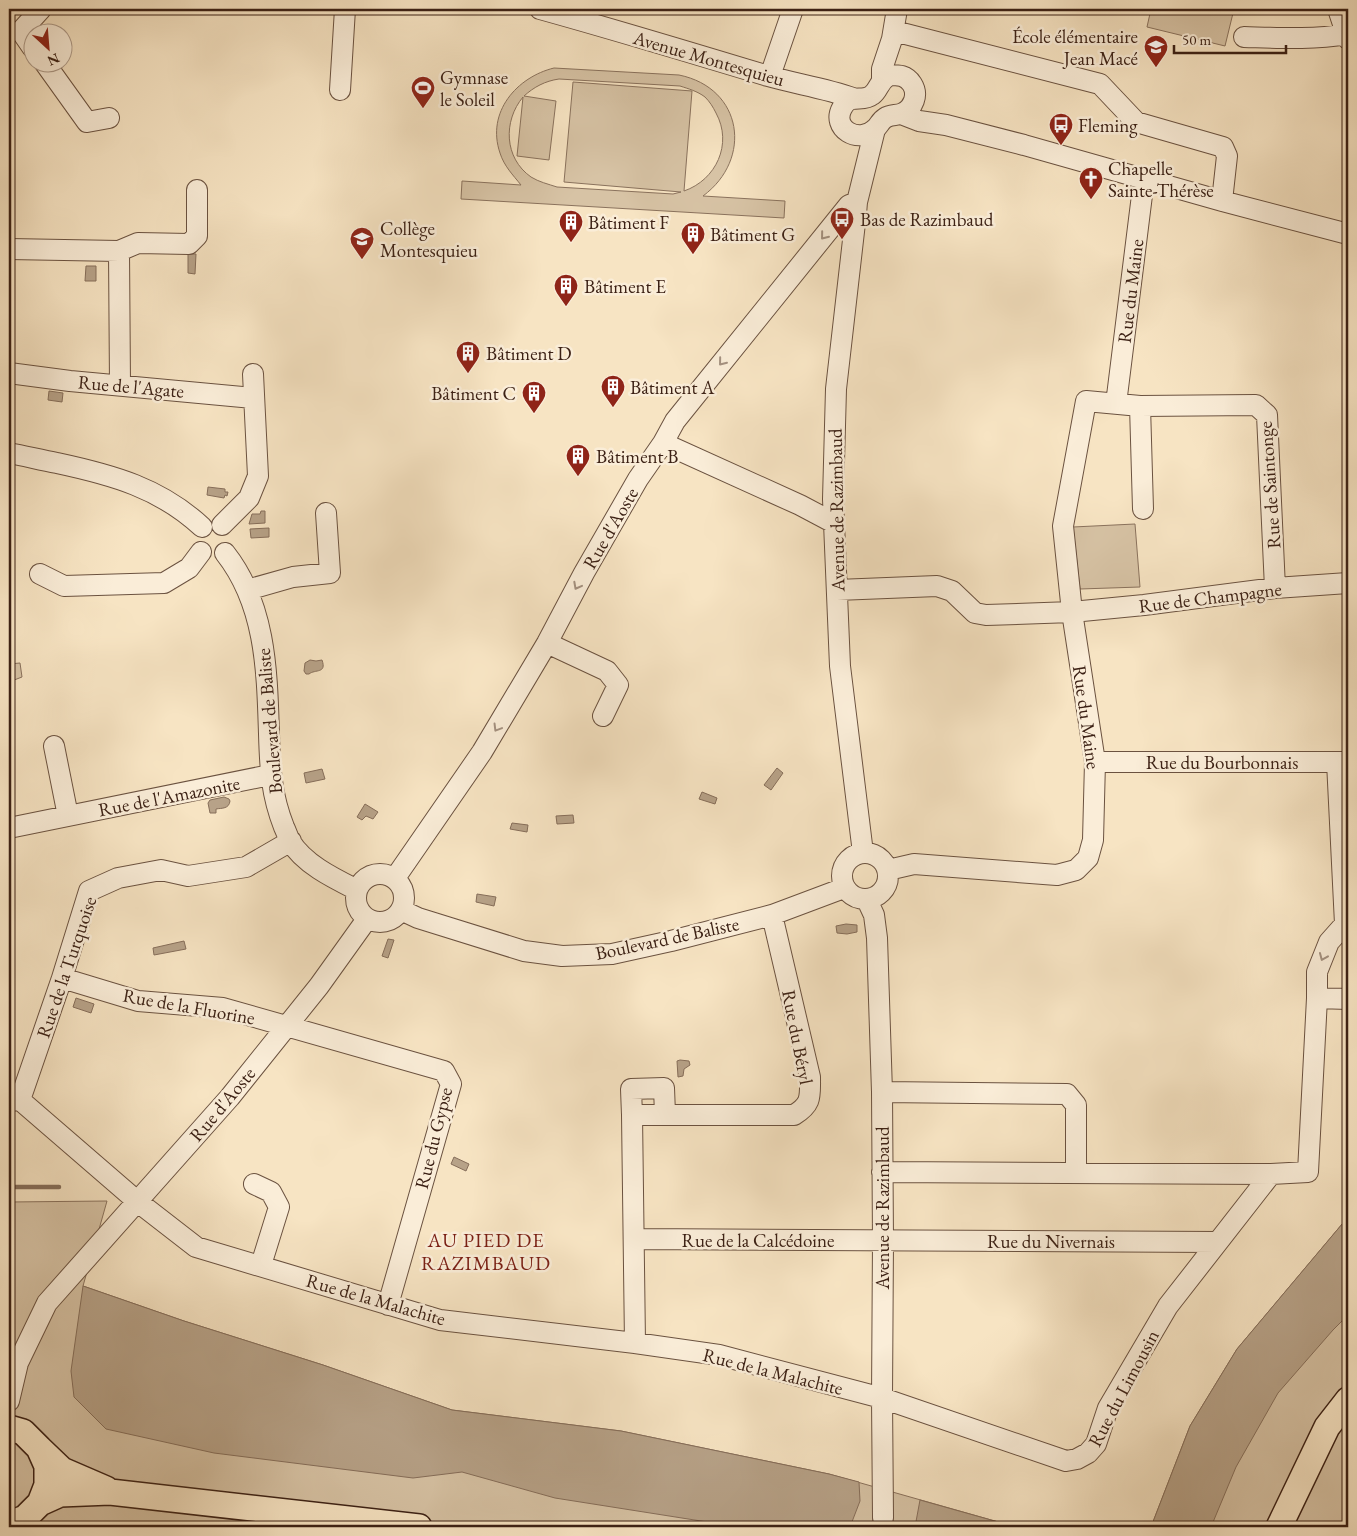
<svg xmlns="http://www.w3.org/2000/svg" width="1357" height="1536" font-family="'EB Garamond',serif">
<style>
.green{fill:#d7c3a5;stroke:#8a725d;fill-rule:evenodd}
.water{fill:#b7a288;stroke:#866e5a}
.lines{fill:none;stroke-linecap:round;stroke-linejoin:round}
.stream{stroke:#866e5a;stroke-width:4.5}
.minor-casing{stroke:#6b5240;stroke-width:22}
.major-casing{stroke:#3c2115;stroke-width:28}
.minor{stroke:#faedd8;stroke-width:20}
.major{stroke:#f7e4c3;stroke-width:25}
.oneway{stroke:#a49180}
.labels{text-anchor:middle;stroke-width:5;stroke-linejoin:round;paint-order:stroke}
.poi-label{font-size:19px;fill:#3c2115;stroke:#faedd8;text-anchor:start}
.street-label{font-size:19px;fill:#3c2115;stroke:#faedd8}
.neighbourhood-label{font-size:20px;letter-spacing:1px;fill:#7a1f14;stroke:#faedd8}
</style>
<rect width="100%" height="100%" fill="#f7e4c3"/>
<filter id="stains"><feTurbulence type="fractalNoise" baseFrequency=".004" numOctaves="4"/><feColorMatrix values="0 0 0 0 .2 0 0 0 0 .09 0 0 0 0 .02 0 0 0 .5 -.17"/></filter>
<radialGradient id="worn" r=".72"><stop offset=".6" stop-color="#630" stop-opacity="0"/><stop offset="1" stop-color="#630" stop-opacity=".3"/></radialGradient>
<path class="green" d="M 1151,9 L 1234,9 L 1225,46 L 1147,27 Z
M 554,68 L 679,75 C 743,88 753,159 703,196 L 785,201 L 784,218 L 461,199 L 462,181 L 521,185 C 513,175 504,166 500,153 C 486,112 517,77 554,68 ZM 559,79 L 680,86 C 689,89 697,91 705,97 C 710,102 713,107 716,113 C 733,144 716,180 684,191 L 692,91 L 573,82 L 564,182 L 681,192 L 673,194 L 557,187 C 548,184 539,182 531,177 C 504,158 503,121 523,97 L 517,156 L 549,160 L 556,101 L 524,96 C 534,87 545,81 559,79 Z
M 1135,524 L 1140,587 L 1080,589 L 1073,527 Z
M 20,663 L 22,677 L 9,682 L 9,664 Z
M 107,1201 L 83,1286 L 184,1321 L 323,1365 L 452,1410 L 621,1431 L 829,1474 L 1016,1527 L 9,1527 L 9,1202 Z
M 1348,1217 L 1348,1527 L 1151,1527 L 1190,1426 L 1237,1349 Z"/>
<path class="water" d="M 188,254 L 196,254 L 195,274 L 188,273 Z
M 86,266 L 96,266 L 96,281 L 85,281 Z
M 49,391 L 63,393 L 62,402 L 48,400 Z
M 208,487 L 225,489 L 225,492 L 228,492 L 227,496 L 225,495 L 224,498 L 207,495 Z
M 261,511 L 265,511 L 265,523 L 249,524 L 252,514 L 260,514 Z
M 269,528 L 269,537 L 251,538 L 250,529 Z
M 310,660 L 316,661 L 322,660 C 327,674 315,669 309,674 L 306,674 L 304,671 L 305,663 Z
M 777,768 L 783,773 L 771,790 L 764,785 Z
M 322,769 L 325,779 L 306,783 L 304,773 Z
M 702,792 L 717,798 L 715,804 L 699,799 Z
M 224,797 L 229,799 L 230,801 C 229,809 222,808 216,809 L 216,813 L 210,813 L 208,803 L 210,800 Z
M 365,804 L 378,812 L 373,819 L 366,816 L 362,820 L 357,817 Z
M 573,815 L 574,823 L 557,824 L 556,816 Z
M 512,823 L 528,825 L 527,832 L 510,829 Z
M 477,894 L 496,897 L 494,906 L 476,902 Z
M 846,924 L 857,925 L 857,932 L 847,934 L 837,933 L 836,926 Z
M 388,939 L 394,940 L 388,958 L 382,956 Z
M 184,941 L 186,949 L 154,955 L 153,948 Z
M 76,998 L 94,1004 L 91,1013 L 73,1007 Z
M 680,1060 L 689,1061 L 690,1065 L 684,1069 L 683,1076 L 678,1077 L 677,1061 Z
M 454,1157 L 469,1164 L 466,1171 L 451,1164 Z
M 1348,1217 L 1348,1315 L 1333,1330 L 1278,1393 L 1236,1467 L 1211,1527 L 1151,1527 L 1190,1426 L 1237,1349 Z
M 83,1286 L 184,1321 L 323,1365 L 452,1410 L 621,1431 L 829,1474 L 859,1482 L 860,1501 L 850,1527 L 739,1527 L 555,1498 L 462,1472 L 413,1478 L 214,1453 L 106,1429 L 74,1397 L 71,1371 Z
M 920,1500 L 1016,1527 L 915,1527 Z"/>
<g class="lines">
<path class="stream" d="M 9,1187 L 59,1187"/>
<defs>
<path id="minor" d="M 540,9 C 616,30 692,53 768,76 C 796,84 825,88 853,98
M 1338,9 L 1348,39
M 21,31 L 41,9
M 21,31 L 32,47
M 894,31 L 1100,84 L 1136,122 L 1223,147 L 1227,156 L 1222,201
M 1244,37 C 1279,38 1312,40 1347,34
M 44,62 L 87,122 L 109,118
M 889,75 C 899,75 906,75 912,84 C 919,95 913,108 903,113 C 897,116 891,114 885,118 C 880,121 879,126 875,129 C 858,145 831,128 842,108 C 850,92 862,103 872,95 C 879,90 878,82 889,75 Z
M 770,76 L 793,9
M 882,80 L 882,69 L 892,39 L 897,9
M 340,90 L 345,9
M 901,114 L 919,121 L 946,125 L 1024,145 L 1222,201 L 1348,234
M 9,249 L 119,251
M 9,373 L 70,381 L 253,398
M 120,384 L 119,251 L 138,243 L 189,244 L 197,236 L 197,190
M 1116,404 L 1144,179
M 1140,406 L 1143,509
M 663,443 L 800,505 L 834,523
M 9,453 C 25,456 41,460 57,463 C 113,475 160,488 202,527
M 222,525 L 249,498 L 258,476 L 253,374
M 225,553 C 266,605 267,671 269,734 C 270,768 271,794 284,827 C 286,831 288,837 290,841 C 304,864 333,878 357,890
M 40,574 L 64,586 L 164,583 L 189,568 L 201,552
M 247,590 L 293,577 L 330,573 L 326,513
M 837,590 L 937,586 L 952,591 L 975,613 L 986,615 L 1072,612 L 1144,605 L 1275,588 L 1348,583
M 547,643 L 607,671 L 618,685 L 603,716
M 54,746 L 68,816
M 1095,762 L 1348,762
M 1337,762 L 1345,924
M 9,828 L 270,775
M842 876a23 23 0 1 1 46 0a23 23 0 1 1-46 0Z
M 863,853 L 840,666 L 833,499 L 836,389 L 856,214 L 857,202 L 875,129
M 888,870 L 914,864 L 1057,875 L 1076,870 L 1088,858 L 1093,840 L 1095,762 L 1072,612 L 1063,526 L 1086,401 L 1140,406 L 1256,405 L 1267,415 L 1275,588
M356 898a24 24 0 1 1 48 0a24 24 0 1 1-48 0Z
M 395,878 L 482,752 L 547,643 L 584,573 L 638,479 L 663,443 L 675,421 L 849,205 L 857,202
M 867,900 L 874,915 L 877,938 L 882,1092 L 883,1241 L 882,1398 L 883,1518
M 401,910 L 418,918 L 524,951 L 562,956 L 612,954 L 671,941 L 772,915 L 844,888
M 1348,931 L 1345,924 L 1329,942 L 1317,972 L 1317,998 L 1348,999
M 62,978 L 138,1001 L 223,1008 L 444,1071 L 451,1084 L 388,1305
M 882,1092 L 1067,1094 L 1076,1105 L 1076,1172
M 20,1100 L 62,978 L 89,891 L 118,878 L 161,870 L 188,876 L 246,867 L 291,841
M 9,1101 L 20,1100 L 138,1202 L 196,1247 L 440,1320 L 635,1343 L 719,1355 L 882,1398 L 1066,1461 L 1077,1459 L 1088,1453 L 1096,1444 L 1108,1408 L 1168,1306 L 1271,1174
M 632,1115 L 631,1089 L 664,1088 L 665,1114
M 882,1172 L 1271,1174 L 1308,1172 L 1317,998
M 254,1184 L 271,1192 L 279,1207 L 261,1265
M 634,1239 L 1218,1242
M 635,1343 L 632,1115 L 794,1115 C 812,1104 810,1097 810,1077 L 772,915
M 9,1401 L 18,1363 L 47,1303 L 230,1097 L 319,986 L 367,919"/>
<path id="major" d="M 9,1428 L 23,1432 L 39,1448 L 47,1466 L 47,1485 L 40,1503
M 39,1448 L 62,1470 L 106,1489
M 9,1524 L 25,1518 L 40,1503 L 60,1494 L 110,1492 L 419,1527
M 1279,1527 L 1327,1427 L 1348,1400"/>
</defs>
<use href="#minor" class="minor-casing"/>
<use href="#major" class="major-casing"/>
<use href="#minor" class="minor"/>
<use href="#major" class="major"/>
</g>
<defs><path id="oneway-chevron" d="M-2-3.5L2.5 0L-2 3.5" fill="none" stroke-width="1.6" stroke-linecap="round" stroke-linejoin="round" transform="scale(1.25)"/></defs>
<g class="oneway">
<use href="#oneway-chevron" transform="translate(824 236) rotate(129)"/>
<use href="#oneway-chevron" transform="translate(722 362) rotate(129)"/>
<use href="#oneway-chevron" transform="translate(577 586) rotate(118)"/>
<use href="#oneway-chevron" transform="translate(497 728) rotate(121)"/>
<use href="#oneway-chevron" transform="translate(1323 957) rotate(113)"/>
</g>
<defs>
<symbol id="school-pin" viewBox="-11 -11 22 30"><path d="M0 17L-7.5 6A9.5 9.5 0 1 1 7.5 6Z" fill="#8f2418" stroke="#faedd8"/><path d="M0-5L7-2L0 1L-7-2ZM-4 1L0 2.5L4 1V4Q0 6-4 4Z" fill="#fff"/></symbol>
<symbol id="stadium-pin" viewBox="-11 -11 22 30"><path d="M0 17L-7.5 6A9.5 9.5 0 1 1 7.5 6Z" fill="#8f2418" stroke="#faedd8"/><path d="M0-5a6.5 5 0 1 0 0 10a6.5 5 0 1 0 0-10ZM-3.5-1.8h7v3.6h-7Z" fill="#fff"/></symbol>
<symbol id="bus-pin" viewBox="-11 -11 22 30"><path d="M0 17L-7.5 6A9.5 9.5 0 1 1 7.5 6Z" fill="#8f2418" stroke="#faedd8"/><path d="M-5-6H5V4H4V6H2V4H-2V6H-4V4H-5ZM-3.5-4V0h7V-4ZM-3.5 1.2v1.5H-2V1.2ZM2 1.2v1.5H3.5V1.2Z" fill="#fff"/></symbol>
<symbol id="church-pin" viewBox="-11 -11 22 30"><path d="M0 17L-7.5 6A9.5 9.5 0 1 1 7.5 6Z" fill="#8f2418" stroke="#faedd8"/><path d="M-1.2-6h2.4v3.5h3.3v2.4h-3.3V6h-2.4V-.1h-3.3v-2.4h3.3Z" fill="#fff"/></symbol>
<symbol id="building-pin" viewBox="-11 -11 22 30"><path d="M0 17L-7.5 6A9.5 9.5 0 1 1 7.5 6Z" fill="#8f2418" stroke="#faedd8"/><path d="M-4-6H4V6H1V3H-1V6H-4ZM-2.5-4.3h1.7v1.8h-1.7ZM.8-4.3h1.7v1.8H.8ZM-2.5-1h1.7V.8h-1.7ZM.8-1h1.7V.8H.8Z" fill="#fff"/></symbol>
</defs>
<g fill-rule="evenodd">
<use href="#school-pin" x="1142" y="33" width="28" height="38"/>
<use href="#stadium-pin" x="409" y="74" width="28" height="38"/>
<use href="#bus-pin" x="1047" y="111" width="28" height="38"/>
<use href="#church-pin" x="1077" y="165" width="28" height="38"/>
<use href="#bus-pin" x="828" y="205" width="28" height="38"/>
<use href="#building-pin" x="557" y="208" width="28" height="38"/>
<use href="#building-pin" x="679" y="220" width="28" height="38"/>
<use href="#school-pin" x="348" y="225" width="28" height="38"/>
<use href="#building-pin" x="552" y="272" width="28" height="38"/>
<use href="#building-pin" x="454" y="339" width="28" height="38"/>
<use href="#building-pin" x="599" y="373" width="28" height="38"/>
<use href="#building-pin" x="520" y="379" width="28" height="38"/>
<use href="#building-pin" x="564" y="442" width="28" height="38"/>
</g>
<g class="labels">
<g class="poi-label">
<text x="1138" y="43" text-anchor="end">École élémentaire<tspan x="1138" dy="22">Jean Macé</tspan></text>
<text x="440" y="84">Gymnase<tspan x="440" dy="22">le Soleil</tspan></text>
<text x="1078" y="132">Fleming</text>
<text x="1108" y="175">Chapelle<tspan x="1108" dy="22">Sainte-Thérèse</tspan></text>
<text x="860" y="226">Bas de Razimbaud</text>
<text x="588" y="229">Bâtiment F</text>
<text x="380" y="235">Collège<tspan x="380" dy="22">Montesquieu</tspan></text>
<text x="710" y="241">Bâtiment G</text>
<text x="584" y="293">Bâtiment E</text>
<text x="486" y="360">Bâtiment D</text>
<text x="630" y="394">Bâtiment A</text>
<text x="516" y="400" text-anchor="end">Bâtiment C</text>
<text x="596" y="463">Bâtiment B</text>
</g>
<g class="street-label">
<text transform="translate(709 58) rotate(16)" y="7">Avenue Montesquieu</text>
<text transform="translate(1130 291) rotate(-83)" y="7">Rue du Maine</text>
<text transform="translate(131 386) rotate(5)" y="7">Rue de l'Agate</text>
<text transform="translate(1269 485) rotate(-94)" y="7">Rue de Saintonge</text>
<text transform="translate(836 510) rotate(-91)" y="7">Avenue de Razimbaud</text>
<text transform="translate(610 528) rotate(-60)" y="7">Rue d'Aoste</text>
<text transform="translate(1210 597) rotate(-7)" y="7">Rue de Champagne</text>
<text transform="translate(1087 717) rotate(82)" y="7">Rue du Maine</text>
<text transform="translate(269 721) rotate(-95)" y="7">Boulevard de Baliste</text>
<text x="1222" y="769">Rue du Bourbonnais</text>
<text transform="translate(169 796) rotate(-11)" y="7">Rue de l'Amazonite</text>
<text transform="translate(667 938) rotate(-12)" y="7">Boulevard de Baliste</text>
<text transform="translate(66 967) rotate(-71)" y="7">Rue de la Turquoise</text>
<text transform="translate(189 1006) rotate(10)" y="7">Rue de la Fluorine</text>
<text transform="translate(798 1037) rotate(79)" y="7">Rue du Béryl</text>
<text transform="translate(222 1104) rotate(-50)" y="7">Rue d'Aoste</text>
<text transform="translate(433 1138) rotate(-76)" y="7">Rue du Gypse</text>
<text transform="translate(882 1208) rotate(-90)" y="7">Avenue de Razimbaud</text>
<text x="758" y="1247">Rue de la Calcédoine</text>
<text x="1051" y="1248">Rue du Nivernais</text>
<text transform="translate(376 1299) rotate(16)" y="7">Rue de la Malachite</text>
<text transform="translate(773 1371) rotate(14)" y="7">Rue de la Malachite</text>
<text transform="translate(1123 1388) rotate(-62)" y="7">Rue du Limousin</text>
</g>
<g class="neighbourhood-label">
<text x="486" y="1247">AU PIED DE<tspan x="486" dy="23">RAZIMBAUD</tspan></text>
</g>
</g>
<rect width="1357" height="1536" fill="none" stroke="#f7e4c3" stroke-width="30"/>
<rect x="10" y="10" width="1337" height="1516" fill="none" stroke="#3c2115" stroke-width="2.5"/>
<rect x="15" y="15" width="1327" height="1506" fill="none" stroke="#3c2115"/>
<g transform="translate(48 48) rotate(154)"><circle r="24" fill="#faedd8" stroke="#ae9b8a"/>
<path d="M0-4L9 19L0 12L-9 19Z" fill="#8f2418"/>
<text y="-8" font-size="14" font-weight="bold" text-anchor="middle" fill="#3c2115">N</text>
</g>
<path d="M1174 45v8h112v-8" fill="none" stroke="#3c2115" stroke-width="2.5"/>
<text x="1182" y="45" font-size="15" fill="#3c2115" stroke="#faedd8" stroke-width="4" paint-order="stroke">50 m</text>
<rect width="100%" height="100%" filter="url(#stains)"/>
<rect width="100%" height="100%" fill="url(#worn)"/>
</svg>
